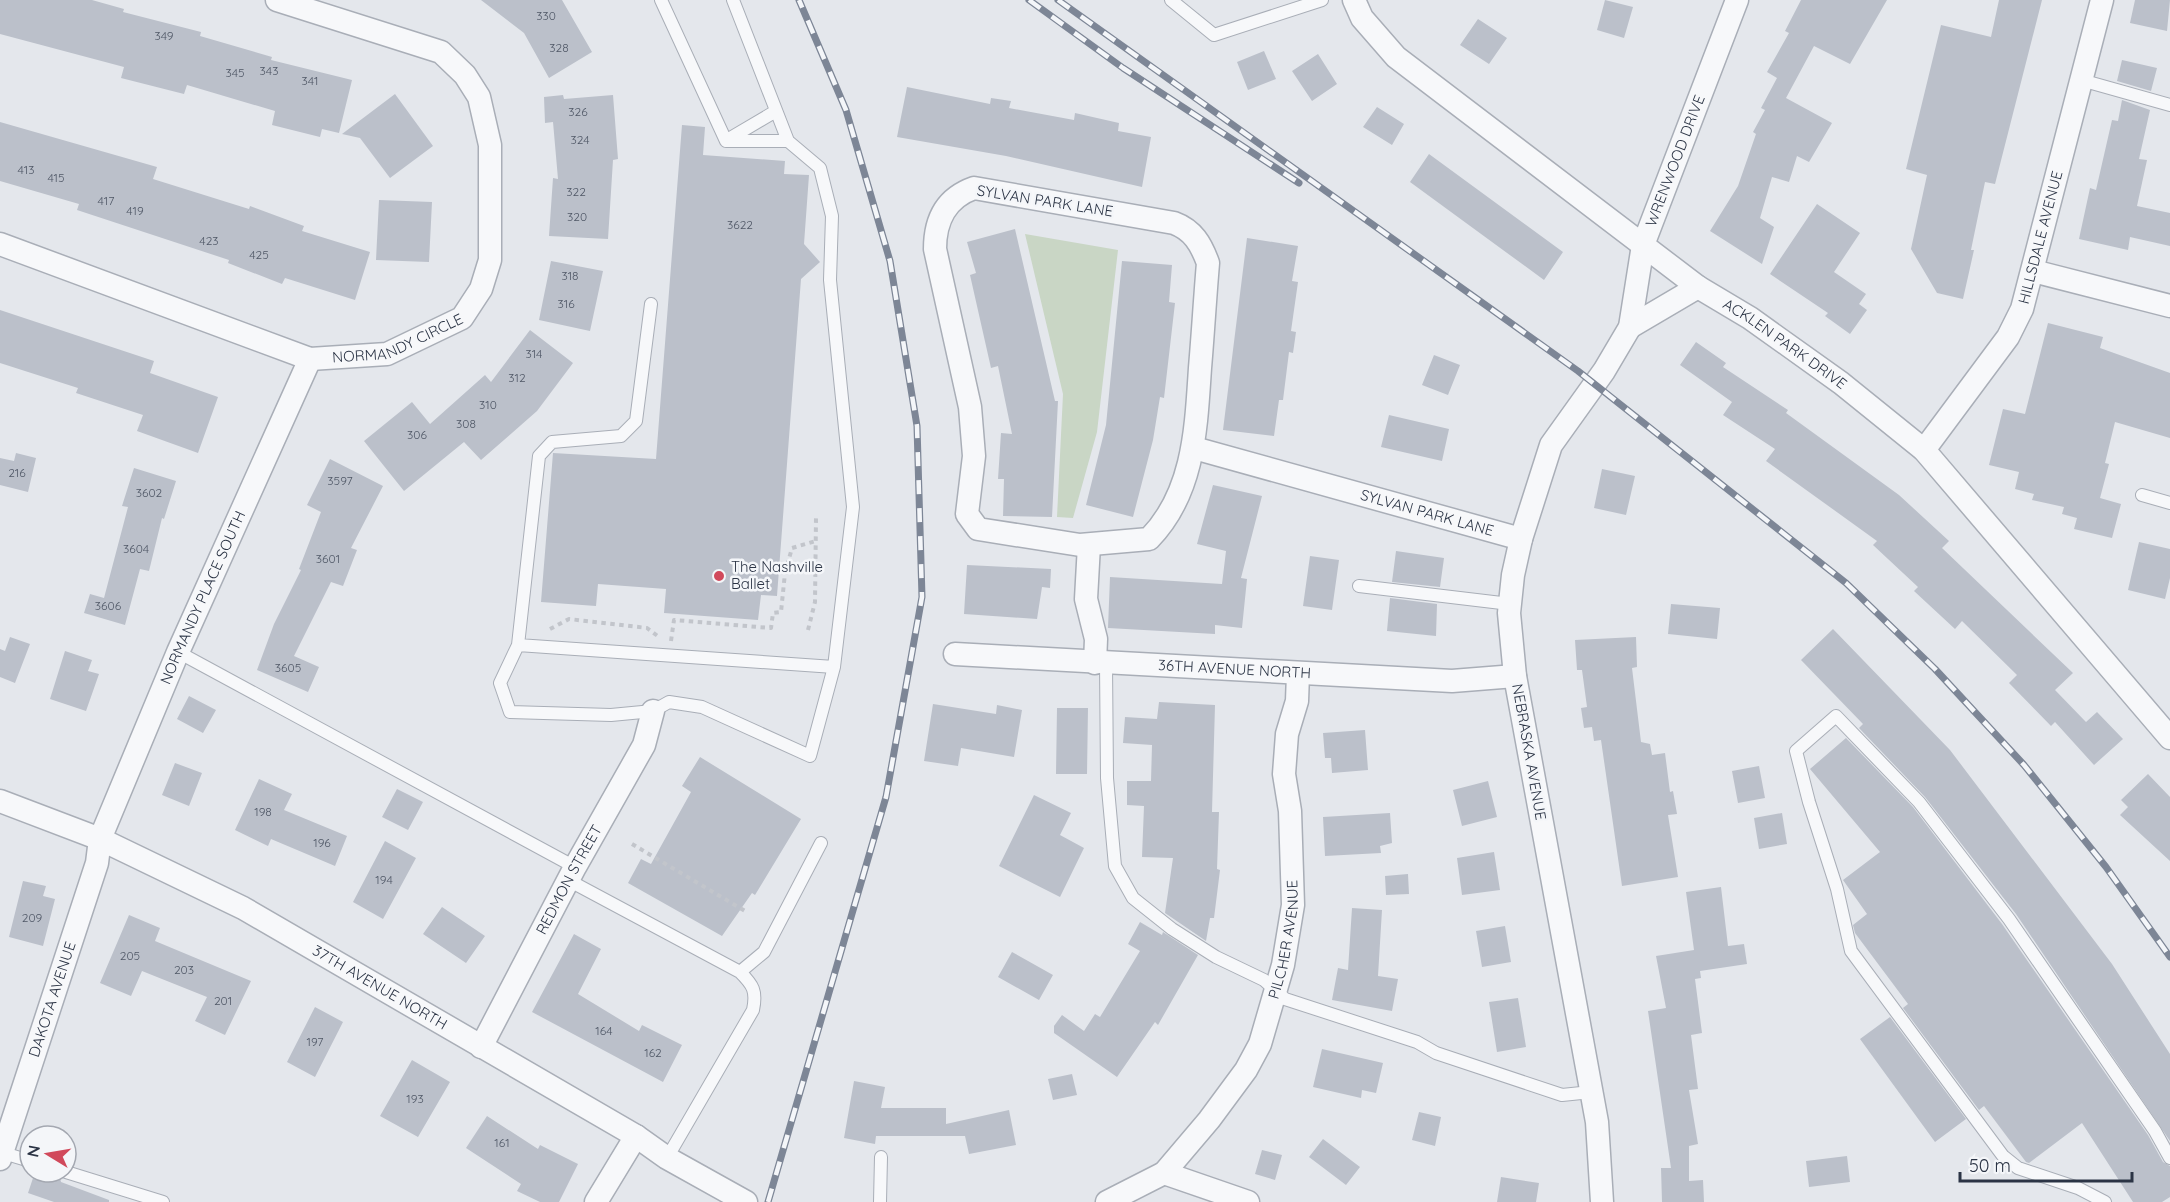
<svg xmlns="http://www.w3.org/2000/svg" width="2170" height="1202" font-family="Quicksand,sans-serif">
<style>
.green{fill:#c9d6c5}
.building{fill:#bbc0ca}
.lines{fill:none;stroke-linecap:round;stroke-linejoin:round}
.service-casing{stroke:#a9aeb7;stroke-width:14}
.minor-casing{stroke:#a9aeb7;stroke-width:25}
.path{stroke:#c2c5cb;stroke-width:4;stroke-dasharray:4.5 4.5;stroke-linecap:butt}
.service{stroke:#f7f8fa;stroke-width:12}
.minor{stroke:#f7f8fa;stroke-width:22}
.rail-casing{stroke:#7d8696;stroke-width:7}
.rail{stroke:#f4f6f9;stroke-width:4.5;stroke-dasharray:14;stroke-linecap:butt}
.poi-dot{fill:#d1495b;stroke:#f4f6f9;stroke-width:2}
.labels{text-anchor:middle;stroke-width:5;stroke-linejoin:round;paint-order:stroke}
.number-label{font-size:12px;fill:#4f5766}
.street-label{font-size:15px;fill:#2b3445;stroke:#f4f6f9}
.poi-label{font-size:15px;fill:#2b3445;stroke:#f4f6f9;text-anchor:start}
</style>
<rect width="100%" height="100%" fill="#e4e7ec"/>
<path class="green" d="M 1025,234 L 1118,250 L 1097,432 L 1073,518 L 1057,517 L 1063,394 Z"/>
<path class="building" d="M 0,0 L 92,0 L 124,9 L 123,12 L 201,32 L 200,36 L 272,57 L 271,60 L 352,80 L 339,133 L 322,129 L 320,137 L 272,125 L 275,111 L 187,85 L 184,94 L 121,78 L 124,67 L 0,34 Z
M 481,0 L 562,0 L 592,52 L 549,78 L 524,33 Z
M 1605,0 L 1633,7 L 1624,38 L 1597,30 Z
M 1801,0 L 1887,0 L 1850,64 L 1814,46 L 1786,98 L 1832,123 L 1809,162 L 1797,156 L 1789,182 L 1772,177 L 1760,218 L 1774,227 L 1762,264 L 1710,231 L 1738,186 L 1756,134 L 1753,132 L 1765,110 L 1761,108 L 1777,78 L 1767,72 L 1789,33 L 1785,31 Z
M 1999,0 L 2042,0 L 1995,184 L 1985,182 L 1971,250 L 1974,250 L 1963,299 L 1937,293 L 1911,249 L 1927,175 L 1906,169 L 1941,25 L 1991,37 Z
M 2135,0 L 2170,0 L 2167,31 L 2130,23 Z
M 1478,19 L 1507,38 L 1489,64 L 1460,45 Z
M 1264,51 L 1276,79 L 1248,90 L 1237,62 Z
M 1318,54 L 1337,84 L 1312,101 L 1292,71 Z
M 2122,60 L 2157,68 L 2151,91 L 2117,81 Z
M 907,87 L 990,104 L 991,98 L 1011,101 L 1009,108 L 1074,120 L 1075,113 L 1119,123 L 1118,131 L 1151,137 L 1142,187 L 1006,156 L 897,137 Z
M 395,94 L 433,146 L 390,178 L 360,138 L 342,134 Z
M 563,95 L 564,99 L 613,95 L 618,159 L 613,160 L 608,239 L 549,236 L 553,178 L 558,179 L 553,122 L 545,123 L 544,97 Z
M 2122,100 L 2150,110 L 2139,159 L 2147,160 L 2137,206 L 2170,213 L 2170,246 L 2130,237 L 2128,250 L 2079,239 L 2090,188 L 2096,190 L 2112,120 L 2118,121 Z
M 1377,107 L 1404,124 L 1392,145 L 1363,127 Z
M 0,122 L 157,167 L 153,179 L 249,209 L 250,206 L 304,226 L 302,231 L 370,252 L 355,300 L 285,278 L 282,284 L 228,263 L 229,260 L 77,210 L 79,204 L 0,181 Z
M 682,125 L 705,127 L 703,155 L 785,161 L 784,174 L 809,175 L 804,244 L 820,262 L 801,279 L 777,596 L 761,595 L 758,620 L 664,613 L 666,589 L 598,584 L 596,606 L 541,602 L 553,453 L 656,459 Z
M 1429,154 L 1563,252 L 1544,280 L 1410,182 Z
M 379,200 L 432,202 L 429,262 L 376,260 Z
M 1817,204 L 1860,233 L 1834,272 L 1866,294 L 1859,304 L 1867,310 L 1850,334 L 1825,316 L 1828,313 L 1770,274 Z
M 1015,229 L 1055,401 L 1058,401 L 1052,517 L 1003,516 L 1004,479 L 998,479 L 1001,433 L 1012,434 L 998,366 L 991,368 L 970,275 L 976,273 L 967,242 Z
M 1247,238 L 1298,246 L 1292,281 L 1298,282 L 1291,331 L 1296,332 L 1293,353 L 1289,352 L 1283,400 L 1279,400 L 1274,436 L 1223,430 Z
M 551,261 L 603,271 L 590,331 L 539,320 Z
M 1122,261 L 1172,265 L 1169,302 L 1175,303 L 1164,398 L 1160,397 L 1153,440 L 1133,517 L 1086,505 L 1106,425 Z
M 0,310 L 154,361 L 150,373 L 218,397 L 198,453 L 137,431 L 143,415 L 76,393 L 78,388 L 0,363 Z
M 2048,323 L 2103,337 L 2100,348 L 2170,373 L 2170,438 L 2115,422 L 2105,463 L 2109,464 L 2100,498 L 2121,504 L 2112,538 L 2074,529 L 2077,518 L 2062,514 L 2064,507 L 2032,500 L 2034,494 L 2015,489 L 2019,472 L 1989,465 L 2003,409 L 2025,414 Z
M 530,330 L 573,363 L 537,411 L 481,460 L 464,442 L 404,491 L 364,441 L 412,402 L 430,424 L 485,375 L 491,382 Z
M 1696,342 L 1726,363 L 1723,367 L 1788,410 L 1786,413 L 1899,495 L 1949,541 L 1942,548 L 2073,673 L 2055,690 L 2086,722 L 2097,712 L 2123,739 L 2094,765 L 2055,722 L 2051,726 L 2009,683 L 2017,675 L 1962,621 L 1955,629 L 1914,591 L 1918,587 L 1873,545 L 1877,541 L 1766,461 L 1775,449 L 1723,415 L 1732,402 L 1680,365 Z
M 1434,355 L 1460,365 L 1448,395 L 1422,385 Z
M 1389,415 L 1449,429 L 1442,461 L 1381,447 Z
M 16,453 L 36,458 L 28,492 L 0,485 L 0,458 L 14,461 Z
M 330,459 L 383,486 L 351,548 L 357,550 L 343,586 L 331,582 L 294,656 L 319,667 L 308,692 L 257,670 L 274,624 L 301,570 L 299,569 L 321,512 L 307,505 Z
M 134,468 L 176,481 L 164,519 L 162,518 L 149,571 L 140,569 L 125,625 L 84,613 L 90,594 L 104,598 L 128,507 L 122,506 Z
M 1602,469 L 1635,476 L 1626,515 L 1594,508 Z
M 1213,485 L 1262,496 L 1241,578 L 1247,579 L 1242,628 L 1215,625 L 1215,634 L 1108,628 L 1110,577 L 1222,584 L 1226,551 L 1197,544 Z
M 2139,542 L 2170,549 L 2170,578 L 2165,599 L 2128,590 Z
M 1396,551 L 1444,558 L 1440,587 L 1392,582 Z
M 1310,556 L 1339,560 L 1332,610 L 1303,606 Z
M 967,565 L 1051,569 L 1050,588 L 1042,587 L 1037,619 L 964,614 Z
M 1390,598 L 1437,604 L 1436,636 L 1387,631 Z
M 1671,604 L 1720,608 L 1717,639 L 1668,634 Z
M 1833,629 L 1950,750 L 2112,964 L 2170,1054 L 2170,1141 L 2016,914 L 1925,797 L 1859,728 L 1863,724 L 1801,660 Z
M 10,637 L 30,644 L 15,683 L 0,677 L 0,649 L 5,651 Z
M 1636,637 L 1637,667 L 1632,668 L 1641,742 L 1650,744 L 1652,755 L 1665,753 L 1670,792 L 1673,791 L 1677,814 L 1668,815 L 1678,877 L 1622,886 L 1601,740 L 1594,741 L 1592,727 L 1584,728 L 1581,708 L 1587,707 L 1582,670 L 1577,670 L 1575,640 Z
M 65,651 L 92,660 L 88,671 L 99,674 L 86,711 L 50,699 Z
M 189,696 L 216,710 L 203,733 L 177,719 Z
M 1159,702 L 1215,705 L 1212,812 L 1219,812 L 1217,869 L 1220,870 L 1214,918 L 1210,918 L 1206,941 L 1165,913 L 1173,858 L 1142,857 L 1144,806 L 1127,805 L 1127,781 L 1151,781 L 1152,745 L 1123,743 L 1125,717 L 1157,719 Z
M 933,704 L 996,714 L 997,705 L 1022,710 L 1014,757 L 961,748 L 958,766 L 924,761 Z
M 1057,708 L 1088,708 L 1087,774 L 1056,774 Z
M 1365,730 L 1368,770 L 1332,773 L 1331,758 L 1325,758 L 1323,733 Z
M 1846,738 L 1913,807 L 2002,924 L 2148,1135 L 2163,1162 L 2170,1166 L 2170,1197 L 2162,1202 L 2133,1202 L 2082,1123 L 2029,1163 L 2026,1162 L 1984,1106 L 1979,1110 L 1903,1008 L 1908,1004 L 1855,933 L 1853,925 L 1867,914 L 1843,880 L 1880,852 L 1810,769 Z
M 700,757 L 801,819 L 755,895 L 752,893 L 722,936 L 628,883 L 641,859 L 651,864 L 691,792 L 682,786 Z
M 175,763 L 202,773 L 189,806 L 162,795 Z
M 1759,766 L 1765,798 L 1738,803 L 1732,771 Z
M 2148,774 L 2170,797 L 2170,861 L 2120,815 L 2128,807 L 2121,800 Z
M 259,779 L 292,794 L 284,810 L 347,836 L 335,866 L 271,839 L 268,846 L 235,830 Z
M 1488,781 L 1497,817 L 1462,826 L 1453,790 Z
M 397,789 L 423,802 L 408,830 L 382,817 Z
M 1034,795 L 1071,813 L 1060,835 L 1084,848 L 1060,897 L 999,866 Z
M 1390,813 L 1392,843 L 1380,846 L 1381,853 L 1325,856 L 1323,817 Z
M 1782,813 L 1787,844 L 1759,849 L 1754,818 Z
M 385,841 L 416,858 L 383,919 L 353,902 Z
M 1494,852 L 1500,890 L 1462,895 L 1457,858 Z
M 1408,874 L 1409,894 L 1386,895 L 1385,876 Z
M 23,881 L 46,886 L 43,896 L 55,899 L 43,946 L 9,937 Z
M 1721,887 L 1728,946 L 1744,944 L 1747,964 L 1700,971 L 1701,978 L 1695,979 L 1702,1033 L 1691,1035 L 1698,1089 L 1689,1090 L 1698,1144 L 1689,1146 L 1689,1181 L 1703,1180 L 1704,1202 L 1662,1202 L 1661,1168 L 1671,1168 L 1648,1011 L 1666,1008 L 1656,956 L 1694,950 L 1686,892 Z
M 442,907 L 485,936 L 466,963 L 423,934 Z
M 1352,908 L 1382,910 L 1378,976 L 1398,979 L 1392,1011 L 1332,1000 L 1338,968 L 1348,970 Z
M 129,915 L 160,928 L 155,941 L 251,981 L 225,1035 L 195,1021 L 207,997 L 142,971 L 131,996 L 100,983 Z
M 1140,922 L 1162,935 L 1163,932 L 1198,955 L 1158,1025 L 1155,1022 L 1117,1077 L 1054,1033 L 1054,1026 L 1062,1015 L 1084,1031 L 1095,1014 L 1100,1017 L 1140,951 L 1128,944 Z
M 1505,926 L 1511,962 L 1482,967 L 1476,931 Z
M 574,934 L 601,949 L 578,994 L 639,1031 L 642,1025 L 682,1045 L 663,1082 L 532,1012 Z
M 1012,952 L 1053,975 L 1039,1000 L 998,977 Z
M 1518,998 L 1526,1047 L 1497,1052 L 1489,1002 Z
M 315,1007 L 343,1022 L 315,1077 L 287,1062 Z
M 1890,1017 L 1966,1119 L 1935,1142 L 1860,1039 Z
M 1322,1049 L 1383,1063 L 1376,1093 L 1362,1090 L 1361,1098 L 1313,1087 Z
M 412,1060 L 450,1082 L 418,1137 L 380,1116 Z
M 1072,1074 L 1077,1095 L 1053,1100 L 1048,1079 Z
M 854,1081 L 885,1087 L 881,1108 L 946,1108 L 946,1124 L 1009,1110 L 1016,1145 L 969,1154 L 965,1136 L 876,1136 L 875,1144 L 844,1138 Z
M 1419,1112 L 1441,1117 L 1435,1146 L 1412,1140 Z
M 487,1116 L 538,1149 L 540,1145 L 578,1164 L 559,1202 L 540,1202 L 517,1191 L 521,1184 L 466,1148 Z
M 1323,1139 L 1360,1167 L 1346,1185 L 1309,1157 Z
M 1262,1150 L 1282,1155 L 1275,1180 L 1255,1174 Z
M 1847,1156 L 1850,1182 L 1809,1187 L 1806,1161 Z
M 35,1172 L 60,1178 L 61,1182 L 109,1200 L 109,1202 L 54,1202 L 28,1193 Z
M 1501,1177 L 1539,1183 L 1536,1202 L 1497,1202 Z"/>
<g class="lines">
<defs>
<path id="service" d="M 661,0 L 726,141
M 733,0 L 788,141 L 820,168 L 832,216 L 830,280 L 853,507 L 834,667 L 810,756 L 702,707 L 669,702 L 653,711 L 611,715 L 510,712 L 500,683 L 518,645 L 834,667
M 1171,0 L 1214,35 L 1322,0
M 2081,80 L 2170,105
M 727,140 L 776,111
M 726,141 L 788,141
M 2142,495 L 2170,503
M 1359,586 L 1510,604
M 518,645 L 539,456 L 552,442 L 621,436 L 636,421 L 651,304
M 178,652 L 575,867
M 1106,664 L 1107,778 L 1115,866 L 1133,898 L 1172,929 L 1216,957 L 1264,980 L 1285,999 L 1417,1042 L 1436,1053 L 1562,1095 L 1591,1092
M 568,880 L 740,972 L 764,952 L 821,843
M 0,1152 L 30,1161
M 667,1158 L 753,1010 C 757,991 753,985 740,972
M 66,1172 L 163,1202
M 880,1202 L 881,1157
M 2105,1202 L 2078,1188 L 2018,1168 L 2003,1156 L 1851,951 L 1837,889 L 1809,802 L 1796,751 L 1836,716 L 1919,802 L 2009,919 L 2155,1131 L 2170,1158"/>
<g id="minor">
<path id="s1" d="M 1354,0 L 1362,18 L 1396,57 L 1698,287 L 1750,318 L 1841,383 L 1924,450 L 2170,738"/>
<path d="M 974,188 L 1174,223 C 1193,230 1201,244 1208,263 C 1205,298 1203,333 1200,368 C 1196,429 1194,493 1149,539 L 1080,545 L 978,529 L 967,514 L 974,456 L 970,407 L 935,249 C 935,220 946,198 974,188 Z"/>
<path id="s2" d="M 0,244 L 310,359 L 387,354 L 462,318 L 481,289 L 490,260 L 490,145 L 479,97 L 465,75 L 441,52 L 277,0"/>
<path d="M 2033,271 L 2170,306"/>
<path d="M 1630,327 L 1698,287"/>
<path id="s3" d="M 1194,448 L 1521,539"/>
<path id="s4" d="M 1924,450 L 2008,337 L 2022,309 L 2102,0"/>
<path d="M 1089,545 L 1086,599 L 1096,639 L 1095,663"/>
<path id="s5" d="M 955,654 L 1452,681 L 1515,676"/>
<path id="s6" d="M 0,801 L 100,839 L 243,908 L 636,1136 L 667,1158 L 746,1202"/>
<path id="s7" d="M 481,1047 L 575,867 L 644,745 L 653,711"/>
<path id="s8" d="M 0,1159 L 97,863 L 100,839 L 178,652 L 310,359"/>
<path d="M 1164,1173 L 1248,1202"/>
<path d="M 596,1202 L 636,1136"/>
<path id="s9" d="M 1107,1202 L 1164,1173 L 1209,1120 L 1246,1070 L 1260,1044 L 1283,965 L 1293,905 L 1290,811 L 1284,774 L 1287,734 L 1297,701 L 1298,674"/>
<path id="s10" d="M 1602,1202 L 1597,1122 L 1515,676 L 1509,613 L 1513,575 L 1521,539 L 1551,445 L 1604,371 L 1630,327 L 1643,245 L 1737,0"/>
</g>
</defs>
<use href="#service" class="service-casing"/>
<use href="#minor" class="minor-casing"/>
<path class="path" d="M 550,629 L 569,619 L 647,628 L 659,637
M 808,630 L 815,602 L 816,518
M 671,641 L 674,620 L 771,628 L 773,613 L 781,612 L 785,573 L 792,548 L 816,541
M 632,844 L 745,911"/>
<use href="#service" class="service"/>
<use href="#minor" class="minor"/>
<defs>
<path id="rail" d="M 1029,0 L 1123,68 L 1299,183
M 1058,0 L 1578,371 L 1846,583 L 1935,669 L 2024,765 L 2106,867 L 2170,957
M 768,1202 L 886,797 L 922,597 L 917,426 L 890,261 L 846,110 L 799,0"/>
</defs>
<use href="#rail" class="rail-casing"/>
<use href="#rail" class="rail"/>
</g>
<circle class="poi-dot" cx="719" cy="576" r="6"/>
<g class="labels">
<g class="number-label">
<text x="546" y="20">330</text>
<text x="164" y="40">349</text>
<text x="559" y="52">328</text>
<text x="269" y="75">343</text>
<text x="235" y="77">345</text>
<text x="310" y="85">341</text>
<text x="578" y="116">326</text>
<text x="580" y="144">324</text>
<text x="26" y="174">413</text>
<text x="56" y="182">415</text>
<text x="576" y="196">322</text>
<text x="106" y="205">417</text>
<text x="135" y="215">419</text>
<text x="577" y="221">320</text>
<text x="740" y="229">3622</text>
<text x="209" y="245">423</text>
<text x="259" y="259">425</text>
<text x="570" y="280">318</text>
<text x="566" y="308">316</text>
<text x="534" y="358">314</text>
<text x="517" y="382">312</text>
<text x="488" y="409">310</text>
<text x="466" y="428">308</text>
<text x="417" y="439">306</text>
<text x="17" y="477">216</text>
<text x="340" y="485">3597</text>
<text x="149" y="497">3602</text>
<text x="136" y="553">3604</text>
<text x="328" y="563">3601</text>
<text x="108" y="610">3606</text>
<text x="288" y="672">3605</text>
<text x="263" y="816">198</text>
<text x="322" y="847">196</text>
<text x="384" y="884">194</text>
<text x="32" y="922">209</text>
<text x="130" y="960">205</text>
<text x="184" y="974">203</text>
<text x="223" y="1005">201</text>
<text x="604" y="1035">164</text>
<text x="315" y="1046">197</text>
<text x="653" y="1057">162</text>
<text x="415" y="1103">193</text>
<text x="502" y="1147">161</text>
</g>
<g class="street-label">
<text dy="5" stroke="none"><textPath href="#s10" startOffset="1086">WRENWOOD DRIVE</textPath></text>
<text transform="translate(1045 201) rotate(9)" y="5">SYLVAN PARK LANE</text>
<text dy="5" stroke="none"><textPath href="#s4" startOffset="246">HILLSDALE AVENUE</textPath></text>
<text dy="5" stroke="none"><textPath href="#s2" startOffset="422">NORMANDY CIRCLE</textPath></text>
<text dy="5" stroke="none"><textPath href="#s1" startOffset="555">ACKLEN PARK DRIVE</textPath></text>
<text dy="5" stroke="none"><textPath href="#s3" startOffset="242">SYLVAN PARK LANE</textPath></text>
<text dy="5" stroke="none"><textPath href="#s8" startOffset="598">NORMANDY PLACE SOUTH</textPath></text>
<text dy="5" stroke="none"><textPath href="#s5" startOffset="280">36TH AVENUE NORTH</textPath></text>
<text transform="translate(1529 752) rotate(80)" y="5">NEBRASKA AVENUE</text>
<text dy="5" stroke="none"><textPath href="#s7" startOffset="189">REDMON STREET</textPath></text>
<text dy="5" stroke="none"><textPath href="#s9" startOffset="333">PILCHER AVENUE</textPath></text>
<text dy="5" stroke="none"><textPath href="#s6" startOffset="424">37TH AVENUE NORTH</textPath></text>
<text dy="5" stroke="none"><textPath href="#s8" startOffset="168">DAKOTA AVENUE</textPath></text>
</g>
<g class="poi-label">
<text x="731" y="572">The Nashville<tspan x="731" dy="17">Ballet</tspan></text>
</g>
</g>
<g transform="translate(48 1154) rotate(281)"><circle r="28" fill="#f4f6f9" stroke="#a4a8b1" stroke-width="1.5"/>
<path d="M0-4.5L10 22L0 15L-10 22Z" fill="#d1495b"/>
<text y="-9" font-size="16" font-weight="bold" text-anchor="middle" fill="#2b3445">N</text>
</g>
<path d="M1960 1172v9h172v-9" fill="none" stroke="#2b3445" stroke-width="3"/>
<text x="1969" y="1172" font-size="18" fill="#2b3445" stroke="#f4f6f9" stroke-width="4.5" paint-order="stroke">50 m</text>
</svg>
